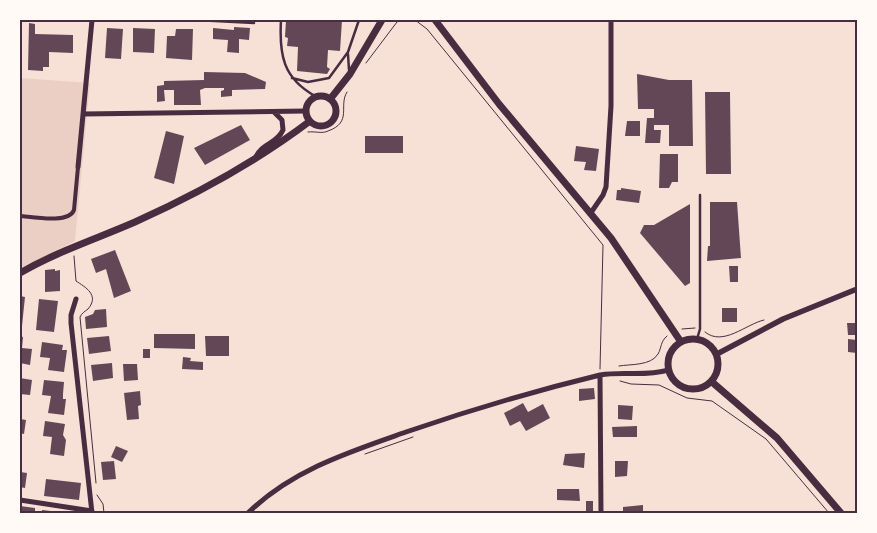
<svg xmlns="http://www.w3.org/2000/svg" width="877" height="533" font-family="Poppins,sans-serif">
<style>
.green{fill:#ebcfc5}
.building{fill:#644757}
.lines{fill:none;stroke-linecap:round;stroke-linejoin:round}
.path{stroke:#4a2c40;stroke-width:1}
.service{stroke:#4a2c40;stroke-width:2.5}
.pedestrian{stroke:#4a2c40;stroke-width:4}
.minor{stroke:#4a2c40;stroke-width:5}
.tertiary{stroke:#4a2c40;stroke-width:5.5}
.secondary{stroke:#4a2c40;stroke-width:7}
.neatline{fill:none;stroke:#4a2c40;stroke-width:2}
</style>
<rect width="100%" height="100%" fill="#f7e1d7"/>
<path class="green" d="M 20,78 L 90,83 L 75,241 L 20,269 Z"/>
<path class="building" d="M 286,20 L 342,20 L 340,51 L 328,50 L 327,67 L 330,69 L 327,74 L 297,71 L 298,47 L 287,46 L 288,38 L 285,37 Z
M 29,23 L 35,24 L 35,34 L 73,35 L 73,53 L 49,52 L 49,67 L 43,67 L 43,71 L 28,70 Z
M 234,27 L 250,28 L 249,40 L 239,39 L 239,53 L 227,52 L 228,40 L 213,39 L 213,28 L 234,30 Z
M 107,28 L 123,29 L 121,59 L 105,58 Z
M 133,28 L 155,29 L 154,53 L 133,52 Z
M 176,29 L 193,29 L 192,60 L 166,58 L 167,36 L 175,36 Z
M 204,72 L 245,73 L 266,82 L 265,89 L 232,90 L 232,96 L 221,97 L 221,91 L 224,90 L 224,88 L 205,88 L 200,90 L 201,105 L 174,105 L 174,90 L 164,90 L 165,101 L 157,102 L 157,86 L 164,85 L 164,81 L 204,80 Z
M 637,74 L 669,80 L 692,80 L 693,146 L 669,146 L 669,125 L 654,125 L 654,130 L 661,130 L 660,143 L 645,143 L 647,118 L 654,118 L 654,109 L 638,109 Z
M 705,92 L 730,92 L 731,174 L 706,174 Z
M 627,121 L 640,121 L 640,136 L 625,136 Z
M 241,125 L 250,140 L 205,165 L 194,148 Z
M 166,131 L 184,136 L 174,184 L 154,178 Z
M 365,136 L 403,136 L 403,153 L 365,153 Z
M 576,146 L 599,149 L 596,171 L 584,170 L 586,162 L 574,161 Z
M 660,154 L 678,154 L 678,182 L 672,182 L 669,188 L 659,188 Z
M 621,188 L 641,191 L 639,203 L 616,200 L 617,190 L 621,190 Z
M 710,202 L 737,202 L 741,258 L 707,261 L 708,246 L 710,246 Z
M 690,204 L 690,283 L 685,286 L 640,233 L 644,225 L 654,225 Z
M 115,250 L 131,291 L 114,298 L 106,269 L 96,273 L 91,259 Z
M 729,266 L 738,266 L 738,282 L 730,282 Z
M 55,269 L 55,271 L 60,270 L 60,291 L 45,292 L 45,270 Z
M 20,296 L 25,297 L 22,326 L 20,326 Z
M 39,299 L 58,301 L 54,332 L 36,330 Z
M 722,308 L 737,308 L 737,322 L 722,322 Z
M 106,309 L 107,327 L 86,329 L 85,317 L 93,314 L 95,310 Z
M 847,323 L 857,323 L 857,335 L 848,335 Z
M 154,334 L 195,334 L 195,349 L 154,348 Z
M 20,336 L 23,337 L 22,348 L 32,349 L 30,365 L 20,363 Z
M 109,336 L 111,351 L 89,354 L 87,338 Z
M 205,336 L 229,336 L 229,356 L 206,356 Z
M 848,339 L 857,340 L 857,353 L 848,352 Z
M 42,342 L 63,345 L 62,350 L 67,350 L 64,372 L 48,370 L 50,358 L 40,357 Z
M 143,349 L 150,349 L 150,358 L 143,358 Z
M 183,357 L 191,358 L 190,361 L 203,362 L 203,370 L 182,369 Z
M 112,363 L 113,378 L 93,381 L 91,365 Z
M 123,364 L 137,364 L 138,380 L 124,381 Z
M 20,378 L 32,380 L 30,395 L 20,394 Z
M 44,380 L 64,382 L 63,394 L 63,399 L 66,399 L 64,415 L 48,413 L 51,396 L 42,395 Z
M 594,388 L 595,399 L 579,401 L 579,389 Z
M 140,391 L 141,405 L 138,406 L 139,419 L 127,420 L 124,393 Z
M 523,403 L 528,412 L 543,404 L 550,418 L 526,431 L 520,421 L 510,426 L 504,413 Z
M 618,405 L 633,406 L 632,420 L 618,419 Z
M 20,419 L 26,420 L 24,434 L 20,433 Z
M 45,421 L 65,424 L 63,435 L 66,440 L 64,456 L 50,454 L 52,437 L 43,436 Z
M 637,426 L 637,437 L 613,437 L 612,427 Z
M 116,446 L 128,451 L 122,462 L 111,457 Z
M 585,453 L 584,468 L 563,465 L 565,454 Z
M 114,461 L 116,479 L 103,480 L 101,462 Z
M 615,461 L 628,461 L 627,476 L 615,477 Z
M 20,472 L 27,473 L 25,488 L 20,487 Z
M 46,479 L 81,483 L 79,500 L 44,496 Z
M 557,489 L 579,489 L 580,501 L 557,500 Z
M 586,501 L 593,501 L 593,513 L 586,513 Z
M 643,505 L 643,513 L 623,513 L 623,507 Z
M 20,506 L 35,508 L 35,513 L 20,513 Z
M 42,510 L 59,512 L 59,513 L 42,513 Z"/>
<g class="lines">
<path class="path" d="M 394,20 L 397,22 L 400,20
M 415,20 L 427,29 L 603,245 L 600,369
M 366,63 L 397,22
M 308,132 C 315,131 322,134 328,131 C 353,122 338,106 347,92
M 74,256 L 76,281 C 85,287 100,295 88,309 C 84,312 82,313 80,317 L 96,483
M 682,329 L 695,328
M 705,332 C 723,347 746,324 764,320
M 619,366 C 630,364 651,366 658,354 C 662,347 660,342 667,336
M 620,381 L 631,384 L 659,385 L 687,398 L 712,401 L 766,439 L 829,513
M 365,454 L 413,437
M 97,495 L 103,504 L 104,513"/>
<path class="service" d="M 195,20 L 254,23
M 281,20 C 279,55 283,78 315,96
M 348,54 L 349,70
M 292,78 L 308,82 L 329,78 L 348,52 L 359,20
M 697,339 L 700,329 L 700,195"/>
<path class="pedestrian" d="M 20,216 C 33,217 69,224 74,210 L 78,167"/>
<path class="minor" d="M 83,114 L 306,111
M 255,159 C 260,144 277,144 283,130 L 282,120 L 274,112
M 78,167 L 92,20
M 590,214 L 603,195 L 606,187 L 611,106 L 611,20
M 76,299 L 71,315 L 71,323 L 92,513
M 600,375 L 601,513
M 20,500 L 92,511
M 248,513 C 292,470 349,452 406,432 C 470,410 534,391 600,375 C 625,371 643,377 669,370"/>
<path class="tertiary" d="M 717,354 L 783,319 L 857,289"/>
<path class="secondary" d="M 435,20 L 499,104 L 611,238 L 681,342
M306 111a15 15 0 1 1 30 0a15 15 0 1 1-30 0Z
M 331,98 L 350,74 L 382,20
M 20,273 C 56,252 96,239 135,222 C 197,194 256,162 310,121
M668 364a25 25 0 1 1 50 0a25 25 0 1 1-50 0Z
M 712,382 L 777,438 L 841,513"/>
</g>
<rect width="877" height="533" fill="none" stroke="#fffaf5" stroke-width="42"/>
<rect x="21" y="21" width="835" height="491" class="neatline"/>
</svg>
